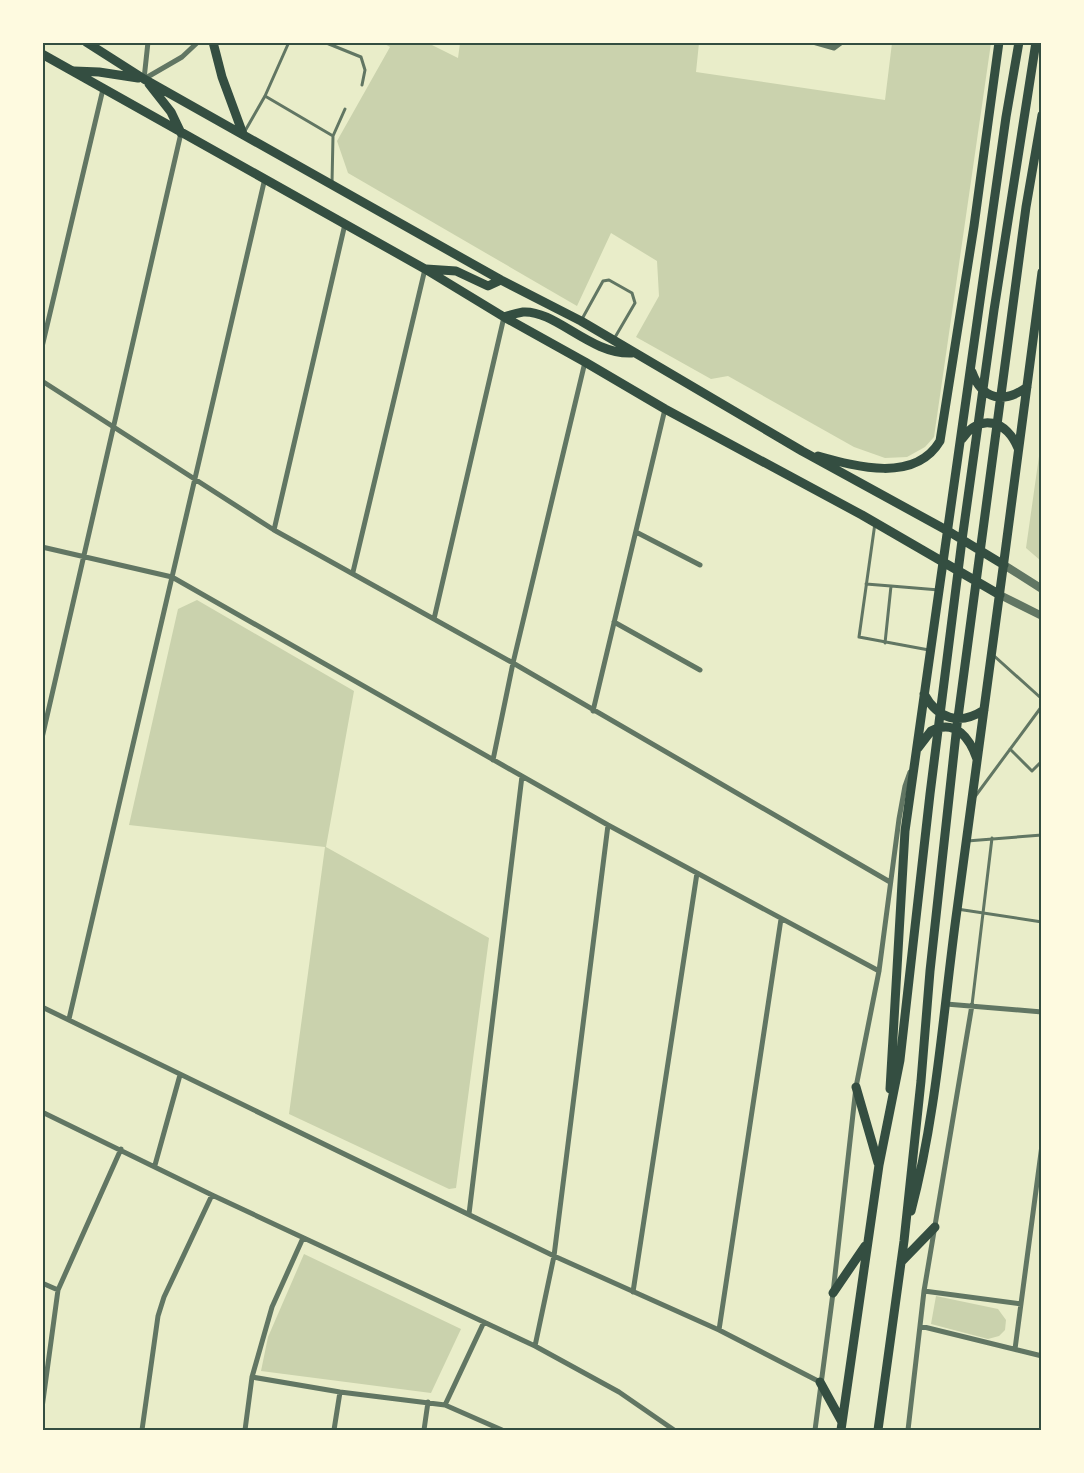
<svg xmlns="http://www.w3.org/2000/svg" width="1084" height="1473" font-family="'Archivo Narrow',sans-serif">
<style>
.green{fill:#cad2ad}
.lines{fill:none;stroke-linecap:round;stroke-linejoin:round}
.service{stroke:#617663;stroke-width:3}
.minor{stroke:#617663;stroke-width:5}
.tertiary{stroke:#617663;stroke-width:8}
.secondary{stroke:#344e41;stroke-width:9}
.neatline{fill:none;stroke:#344e41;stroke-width:2}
</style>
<rect width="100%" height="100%" fill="#e9edc9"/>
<path class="green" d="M 383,43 L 428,43 L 458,58 L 460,43 L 699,43 L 696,72 L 885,100 L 892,43 L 991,43 L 934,437 L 925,447 L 907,457 L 885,458 L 854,447 L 728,376 L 711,379 L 636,337 L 659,296 L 657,261 L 611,233 L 577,306 L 348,173 L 337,141 L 390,47 Z
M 1041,442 L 1041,561 L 1026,548 Z
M 197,600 L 354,691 L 326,847 L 489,938 L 456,1188 L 449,1189 L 289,1114 L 325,847 L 129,825 L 178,609 Z
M 304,1254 L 461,1329 L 431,1393 L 261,1371 L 268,1337 Z
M 936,1296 L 998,1309 L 1006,1320 L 1005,1330 L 999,1336 L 988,1339 L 931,1324 Z"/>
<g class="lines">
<path class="service" d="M 324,42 L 361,57 L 365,70 L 362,85
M 265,96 L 333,136
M 245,131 L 265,96 L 289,42
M 332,183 L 333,136 L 345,109
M 582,319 L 603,281 L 609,280 L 632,293 L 635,303 L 614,339
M 875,523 L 859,637 L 929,650
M 866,584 L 891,586
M 885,643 L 891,586 L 939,590
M 992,654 L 1042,699
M 1010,749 L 1032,771 L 1042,761
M 974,798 L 1042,706
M 967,841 L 1042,835
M 957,909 L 1042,922
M 972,1005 L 992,838"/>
<path class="minor" d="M 813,42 L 834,48 L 842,42
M 144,79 L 182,57 L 198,42
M 144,79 L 148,42
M 42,347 L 103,89
M 42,381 L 274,530 L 513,663 L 890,882
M 274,530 L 345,224
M 636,532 L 700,565
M 42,547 L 172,577 L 608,825 L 879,971
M 353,572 L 425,269
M 434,619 L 504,317
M 614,622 L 700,670
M 593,711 L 665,409
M 42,738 L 181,133
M 493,760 L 513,663 L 585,362
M 946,1004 L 1042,1012
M 42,1007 L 554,1256 L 719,1330 L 820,1382
M 69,1019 L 265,178
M 42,1112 L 212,1195 L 535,1346 L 619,1392 L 674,1430
M 155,1165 L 180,1075
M 469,1214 L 522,776
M 42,1283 L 58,1290
M 924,1291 L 1021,1304
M 633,1292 L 697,873
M 920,1326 L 1042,1356
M 719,1330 L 781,919
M 535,1346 L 554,1256 L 608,825
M 1015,1349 L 1042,1145
M 252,1377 L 340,1392 L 445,1405 L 502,1430
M 445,1405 L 484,1322
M 42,1408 L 58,1290 L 121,1149
M 142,1430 L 158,1316 L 164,1297 L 212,1195
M 245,1430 L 252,1377 L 272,1307 L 303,1238
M 334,1430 L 340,1392
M 424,1430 L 428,1402
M 815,1430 L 833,1293 L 856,1087 L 879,971 L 899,819 L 905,786 L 910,772
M 908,1430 L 924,1291 L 972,1005"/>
<path class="tertiary" d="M 1004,565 L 1042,589
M 1000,595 L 1042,616"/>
<path class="secondary" d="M 86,42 L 144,79 L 501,280 L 581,321 L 802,451 L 948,531 L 1004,565
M 213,42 L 222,77 L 243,134
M 42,54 L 425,269 L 504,317 L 585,362 L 665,409 L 862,515 L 1000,595
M 74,71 L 99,72 L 138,78
M 149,84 L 171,112 L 181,133
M 426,269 L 456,271 L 488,286 L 501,280
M 504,317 C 510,315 517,313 523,312 C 556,310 590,355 632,353
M 972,372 C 982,400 1004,404 1027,387
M 962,439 C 980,412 1007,421 1018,448
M 818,456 C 857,467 915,483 940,441 L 974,226 L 999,42
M 924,694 C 938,719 959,726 984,710
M 918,748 L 931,731 C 956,718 970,739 977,759
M 856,1087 L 878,1163
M 890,1089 L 905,831 L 1006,117 L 1019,42
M 911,1211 C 937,1113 943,1011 957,910 C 985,697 1015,485 1042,272
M 901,1262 L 935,1227
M 833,1293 L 865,1246
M 820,1382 L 842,1422
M 841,1430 L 879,1165 L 900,1060 L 930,794 L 962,540 L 994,310 L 1036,42
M 878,1430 L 904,1241 L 921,1081 L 930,971 L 957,725 L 1026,207 L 1042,115"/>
</g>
<rect width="1084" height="1473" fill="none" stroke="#fefae0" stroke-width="88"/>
<rect x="44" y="44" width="996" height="1385" class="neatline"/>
</svg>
